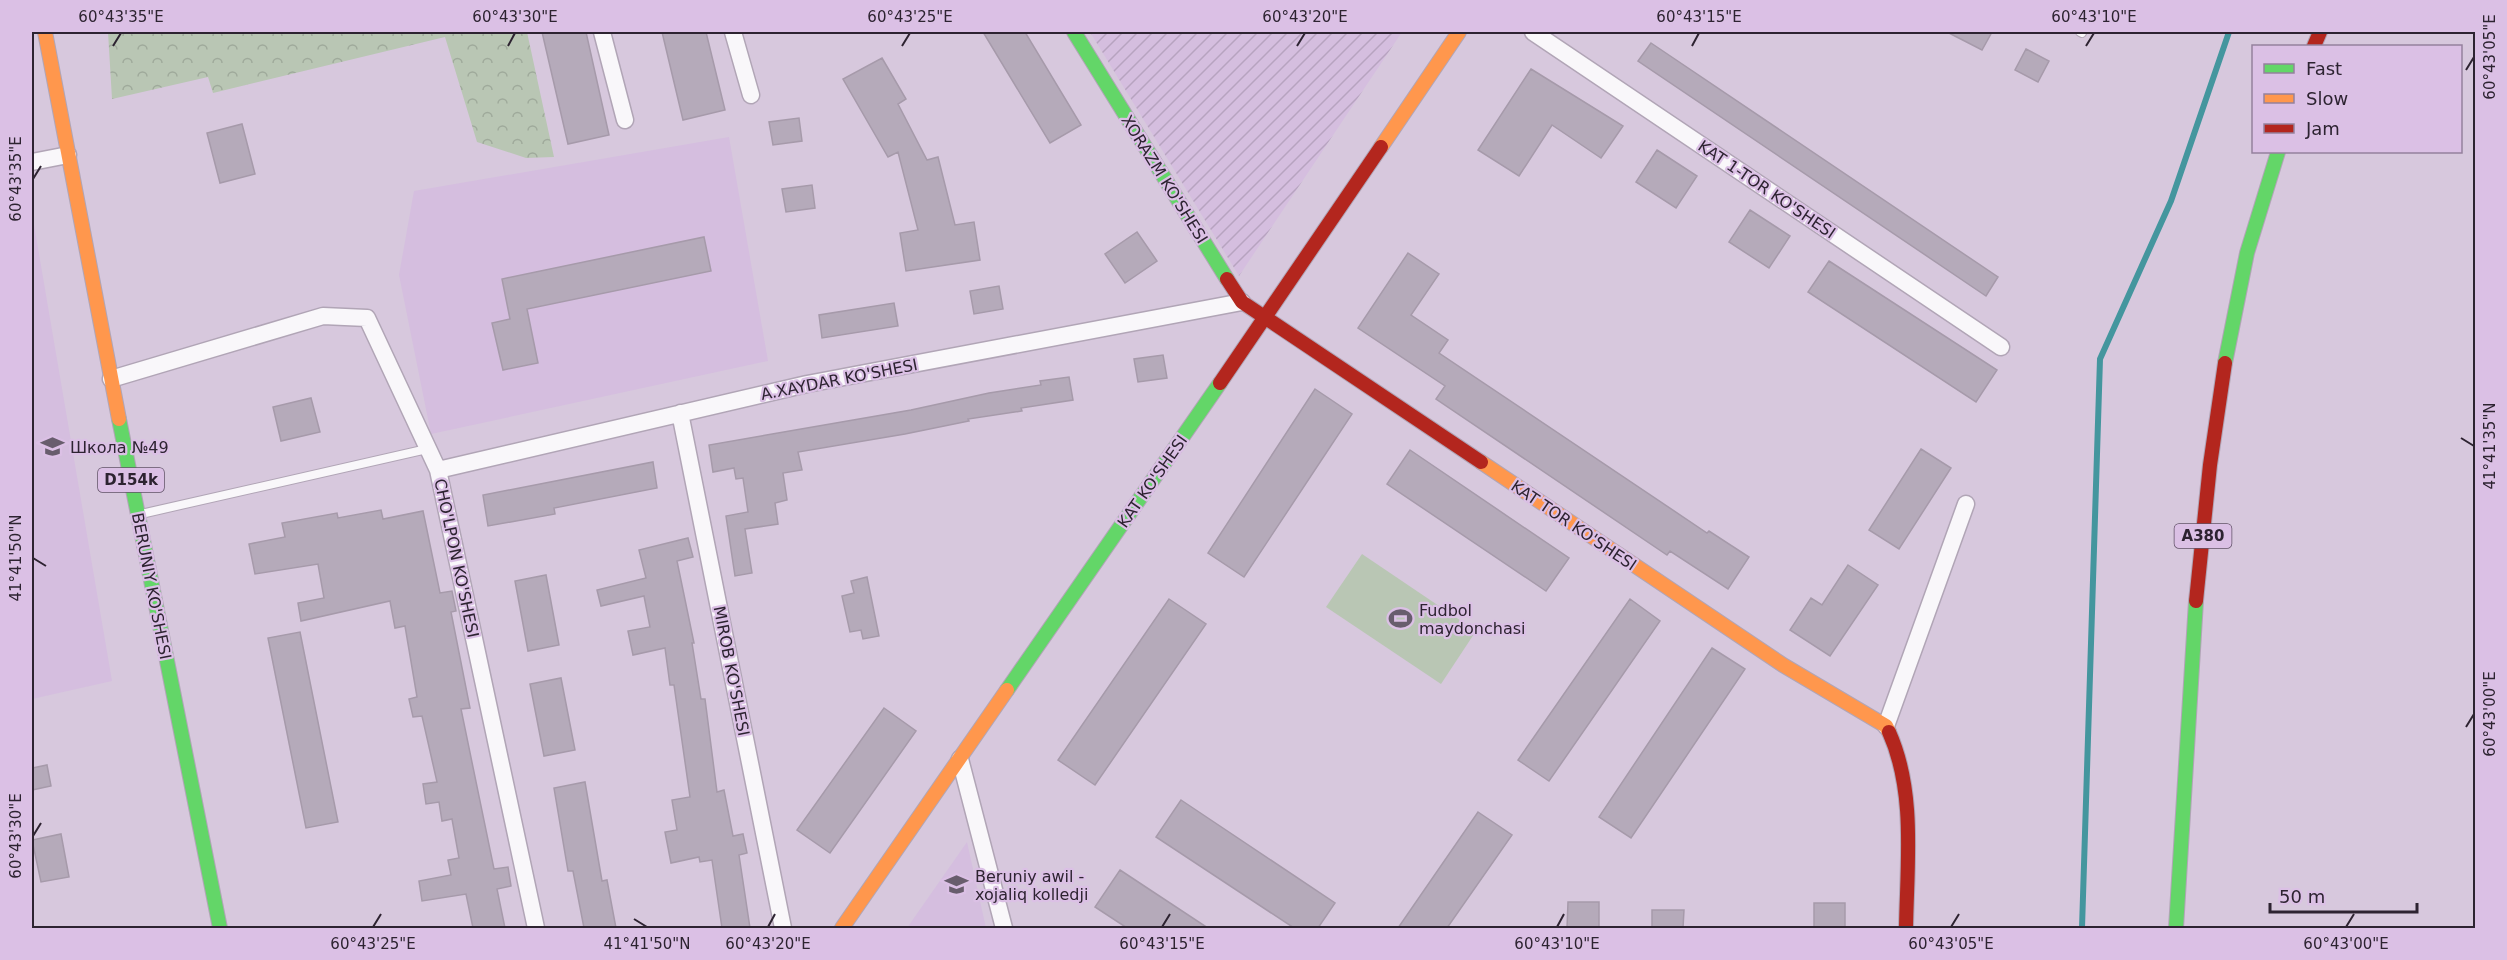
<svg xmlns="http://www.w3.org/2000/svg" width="2507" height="960" font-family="'DejaVu Sans',sans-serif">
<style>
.built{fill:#d5bedf}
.industrial{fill:url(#industrial-furrows)}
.forest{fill:url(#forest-crowns)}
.pitch{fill:#b9c6b4}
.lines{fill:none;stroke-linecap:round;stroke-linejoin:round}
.stream{stroke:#44969e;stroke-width:6}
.building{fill:#b5aaba;stroke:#a69aaa;stroke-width:1.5}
.lane-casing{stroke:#b1a5b6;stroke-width:10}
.street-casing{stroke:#b1a5b6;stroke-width:19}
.fast-casing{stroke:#b1a5b6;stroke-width:16}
.slow-casing{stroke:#b1a5b6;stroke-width:16}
.jam-casing{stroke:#b1a5b6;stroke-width:16}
.lane{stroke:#f9f7fa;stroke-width:8}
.street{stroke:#f9f7fa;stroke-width:16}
.fast{stroke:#63d668;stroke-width:14}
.slow{stroke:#ff974d;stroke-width:14}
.jam{stroke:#b3261e;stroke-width:14}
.ticks{fill:none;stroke:#2d2331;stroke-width:2}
.labels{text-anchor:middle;stroke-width:4.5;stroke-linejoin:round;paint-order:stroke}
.shield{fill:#dbc0e5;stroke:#615267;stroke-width:1.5}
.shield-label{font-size:15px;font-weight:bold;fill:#2d2331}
.street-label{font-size:16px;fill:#2d2331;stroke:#dbc0e5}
.poi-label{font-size:16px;fill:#2d2331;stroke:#dbc0e5;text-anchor:start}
.neatline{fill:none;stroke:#2d2331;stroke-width:2}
.ticks-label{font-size:15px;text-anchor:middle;fill:#2d2331}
</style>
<defs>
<pattern id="industrial-furrows" width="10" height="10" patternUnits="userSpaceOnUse" patternTransform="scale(1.5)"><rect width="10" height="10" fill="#d5bedf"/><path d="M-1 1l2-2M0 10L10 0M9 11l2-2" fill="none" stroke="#b7a3c0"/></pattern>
<pattern id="forest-crowns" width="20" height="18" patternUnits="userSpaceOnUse" patternTransform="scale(1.5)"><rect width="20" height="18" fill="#b9c6b4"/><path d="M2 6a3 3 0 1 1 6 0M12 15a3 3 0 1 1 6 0" fill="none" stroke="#9faa9b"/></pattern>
</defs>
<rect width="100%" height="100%" fill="#d7c8dd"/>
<path class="built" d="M 729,137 L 768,361 L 431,434 L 399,275 L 414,191 Z
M 32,213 L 112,681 L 32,699 Z
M 967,842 L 986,928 L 907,928 Z"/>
<path class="industrial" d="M 1090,32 L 1402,32 L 1239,276 Z"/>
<path class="forest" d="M 108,32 L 527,32 L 554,157 L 526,158 L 477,142 L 445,37 L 213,93 L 208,77 L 112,99 Z"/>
<path class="pitch" d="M 1362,554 L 1476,631 L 1441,684 L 1326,607 Z"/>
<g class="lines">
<path class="stream" d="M 2082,928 L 2100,359 L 2171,201 L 2229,32"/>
</g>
<path class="building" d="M 542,32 L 586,32 L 609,135 L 568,144 Z
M 662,32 L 706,32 L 725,110 L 683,120 Z
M 983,32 L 1025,32 L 1081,125 L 1050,143 Z
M 1947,32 L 1992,32 L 1982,50 Z
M 1651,43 L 1998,277 L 1986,296 L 1638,61 Z
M 2026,49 L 2049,61 L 2038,82 L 2015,70 Z
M 882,58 L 906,99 L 898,104 L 927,160 L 938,157 L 955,225 L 974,222 L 980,260 L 906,271 L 900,233 L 918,230 L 898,152 L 888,157 L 843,79 Z
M 1531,69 L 1623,126 L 1601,158 L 1552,125 L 1519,176 L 1478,150 Z
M 799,118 L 802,141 L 773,145 L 769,122 Z
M 242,124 L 255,174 L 220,183 L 207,133 Z
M 1657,150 L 1697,176 L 1676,208 L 1636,182 Z
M 812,185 L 815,208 L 786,212 L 782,189 Z
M 1750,210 L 1790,236 L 1769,268 L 1729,242 Z
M 1137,232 L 1157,261 L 1125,283 L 1105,254 Z
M 704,237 L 711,271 L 527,309 L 538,363 L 503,370 L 492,323 L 510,319 L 502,279 Z
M 1408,253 L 1439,274 L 1411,315 L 1448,340 L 1439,353 L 1707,533 L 1709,531 L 1749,557 L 1728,589 L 1670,551 L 1667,555 L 1436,399 L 1445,386 L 1358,328 Z
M 1829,261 L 1997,370 L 1976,402 L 1808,292 Z
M 999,286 L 1003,309 L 974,314 L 970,291 Z
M 894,303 L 898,326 L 822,338 L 819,315 Z
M 1163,355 L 1167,378 L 1138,382 L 1134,359 Z
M 1069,377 L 1073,400 L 1021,408 L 1022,411 L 968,419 L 969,421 L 905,434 L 798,452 L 802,470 L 783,473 L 787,500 L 775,503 L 778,524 L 745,529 L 752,573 L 735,576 L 726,516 L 748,512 L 743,478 L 736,479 L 734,468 L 713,472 L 709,445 L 911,410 L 989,393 L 1041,385 L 1040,381 Z
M 1315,389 L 1352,414 L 1244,577 L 1208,553 Z
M 311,398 L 320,432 L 281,441 L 273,407 Z
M 1921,449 L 1951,468 L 1899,549 L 1869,530 Z
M 1410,450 L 1569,558 L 1546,591 L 1387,484 Z
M 653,462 L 657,488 L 554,508 L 555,514 L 488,526 L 483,495 Z
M 381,510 L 383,519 L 423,511 L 440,593 L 452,591 L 456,611 L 451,612 L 470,708 L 461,709 L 494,869 L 508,867 L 511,886 L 497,889 L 505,928 L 473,928 L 466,894 L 422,901 L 419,881 L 451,875 L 448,860 L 459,858 L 452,819 L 442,821 L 439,802 L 426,804 L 423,784 L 437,782 L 422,716 L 413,717 L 409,699 L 417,697 L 405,626 L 395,628 L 390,601 L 301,621 L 298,603 L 324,598 L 318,564 L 255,574 L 249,544 L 285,537 L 282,523 L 337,513 L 338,518 Z
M 688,538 L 693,557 L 677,561 L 694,643 L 692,643 L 701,699 L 705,699 L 717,792 L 724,790 L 733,836 L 743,834 L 747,853 L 739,855 L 750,928 L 722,928 L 712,860 L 700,862 L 699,857 L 671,863 L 665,832 L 677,830 L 672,800 L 690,797 L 674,685 L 670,685 L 665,648 L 633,655 L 628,631 L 650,627 L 644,596 L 601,606 L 597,590 L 646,578 L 639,550 Z
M 1848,565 L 1878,585 L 1830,656 L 1790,630 L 1811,598 L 1822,605 Z
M 546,575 L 559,645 L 528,651 L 515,581 Z
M 867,577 L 879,636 L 863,639 L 861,630 L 850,632 L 842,596 L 854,593 L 851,581 Z
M 1169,599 L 1206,624 L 1095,785 L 1058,760 Z
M 1630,599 L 1660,621 L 1549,781 L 1518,760 Z
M 300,632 L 338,822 L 306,828 L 268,638 Z
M 1712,648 L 1745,669 L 1631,838 L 1599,817 Z
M 561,678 L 575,750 L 544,756 L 530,684 Z
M 884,708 L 916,731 L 830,853 L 797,830 Z
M 47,765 L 51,786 L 32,790 L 32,768 Z
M 585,782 L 602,881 L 607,880 L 616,928 L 584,928 L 573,871 L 568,871 L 554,788 Z
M 1181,800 L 1335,903 L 1318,928 L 1294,928 L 1156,837 Z
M 1478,812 L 1512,835 L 1447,928 L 1398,928 Z
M 61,834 L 69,877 L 41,882 L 32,840 Z
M 1120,870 L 1208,928 L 1127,928 L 1095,907 Z
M 1568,902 L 1599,902 L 1599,928 L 1567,928 Z
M 1814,903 L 1845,903 L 1845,928 L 1814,928 Z
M 1652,910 L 1684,910 L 1683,928 L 1652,928 Z"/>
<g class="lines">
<defs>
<path id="lane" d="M 2080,32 L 2082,33
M 141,514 L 427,449"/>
<path id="street" d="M 602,32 L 625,120
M 733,32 L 751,95
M 1533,32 L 2001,347
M 32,162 L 68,155
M 111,379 L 323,316 L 367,318 L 438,470 L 536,928
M 680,413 L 783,928
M 438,470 L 807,384 L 1242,302
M 1886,726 L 1966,504
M 960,759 L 1004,928"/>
<path id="fast" d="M 1074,32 L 1227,279
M 2225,363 L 2247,253 L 2278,152
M 119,419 L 220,928
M 1007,690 L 1220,383
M 2176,928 L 2196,601"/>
<path id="slow" d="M 45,32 L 119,419
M 1381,147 L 1459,32
M 1481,462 L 1783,665 L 1886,726 L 1889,732
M 842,928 L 1007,690"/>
<path id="jam" d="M 2314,46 L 2320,32
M 1227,279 L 1242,302 L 1481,462
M 1220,383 L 1381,147
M 2196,601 L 2210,465 L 2225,363
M 1889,732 C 1916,792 1907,864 1906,928"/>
</defs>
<use href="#lane" class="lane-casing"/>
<use href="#street" class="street-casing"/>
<use href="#fast" class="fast-casing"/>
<use href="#slow" class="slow-casing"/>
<use href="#jam" class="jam-casing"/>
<use href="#lane" class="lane"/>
<use href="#street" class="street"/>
<use href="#fast" class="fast"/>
<use href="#slow" class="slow"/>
<use href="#jam" class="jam"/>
</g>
<path class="ticks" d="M 113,46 L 121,33M 508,46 L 515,33M 902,46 L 910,33M 1297,46 L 1305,33M 1692,46 L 1699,33M 2086,46 L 2094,33M 2466,70 L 2474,57M 33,179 L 41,166M 2461,438 L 2474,446M 33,558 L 46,566M 2466,727 L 2474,714M 33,836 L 41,823M 634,919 L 647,927M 373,927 L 381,914M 768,927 L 775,914M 1162,927 L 1170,914M 1557,927 L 1564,914M 1951,927 L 1959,914M 2346,927 L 2354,914"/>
<defs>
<symbol id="school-bare" viewBox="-9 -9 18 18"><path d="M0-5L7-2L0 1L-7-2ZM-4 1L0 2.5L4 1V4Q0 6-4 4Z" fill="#685d6d" stroke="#dbc0e5" stroke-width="2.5" paint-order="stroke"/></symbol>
<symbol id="stadium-bare" viewBox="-9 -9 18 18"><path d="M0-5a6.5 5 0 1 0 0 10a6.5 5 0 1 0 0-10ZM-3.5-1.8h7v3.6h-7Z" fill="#685d6d" stroke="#dbc0e5" stroke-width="2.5" paint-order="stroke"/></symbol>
<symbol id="university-bare" viewBox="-9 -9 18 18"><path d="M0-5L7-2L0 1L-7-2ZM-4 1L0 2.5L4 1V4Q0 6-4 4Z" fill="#685d6d" stroke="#dbc0e5" stroke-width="2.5" paint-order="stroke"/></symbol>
</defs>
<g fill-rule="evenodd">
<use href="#school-bare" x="36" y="430" width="33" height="33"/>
<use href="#stadium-bare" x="1384" y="602" width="33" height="33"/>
<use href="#university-bare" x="940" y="868" width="33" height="33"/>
</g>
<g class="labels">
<g class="shield">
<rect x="98" y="468" width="66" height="24" rx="4.5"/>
<rect x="2174.5" y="524" width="57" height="24" rx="4.5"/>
</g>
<g class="shield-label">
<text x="131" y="485">D154k</text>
<text x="2203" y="541">A380</text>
</g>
<g class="street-label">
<text transform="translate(1165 179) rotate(58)" y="6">XORAZM KO'SHESI</text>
<text transform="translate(1767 189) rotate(34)" y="6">KAT 1-TOR KO'SHESI</text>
<text transform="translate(839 379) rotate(-11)" y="6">A.XAYDAR KO'SHESI</text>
<text transform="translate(1152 481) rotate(-55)" y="6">KAT KO'SHESI</text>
<text transform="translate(1574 525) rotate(34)" y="6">KAT TOR KO'SHESI</text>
<text transform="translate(457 558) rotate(78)" y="6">CHO'LPON KO'SHESI</text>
<text transform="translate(152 586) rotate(79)" y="6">BERUNIY KO'SHESI</text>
<text transform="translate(732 671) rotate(79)" y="6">MIROB KO'SHESI</text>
</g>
<g class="poi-label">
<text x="70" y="453">Школа №49</text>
<text x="1419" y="616">Fudbol<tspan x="1419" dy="18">maydonchasi</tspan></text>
<text x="975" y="882">Beruniy awil -<tspan x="975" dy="18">xojaliq kolledji</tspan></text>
</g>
</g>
<rect width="2507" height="960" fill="none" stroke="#dbc0e5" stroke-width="66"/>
<rect x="2252" y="45" width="210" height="108" fill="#dbc0e5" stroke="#95819d" stroke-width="1.5"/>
<rect x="2264" y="64" width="30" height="9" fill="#63d668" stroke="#95819d" stroke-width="1.5"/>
<text x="2306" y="75" font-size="18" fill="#2d2331">Fast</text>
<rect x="2264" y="94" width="30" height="9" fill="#ff974d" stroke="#95819d" stroke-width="1.5"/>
<text x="2306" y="105" font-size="18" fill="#2d2331">Slow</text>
<rect x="2264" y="124" width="30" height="9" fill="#b3261e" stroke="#95819d" stroke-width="1.5"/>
<text x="2306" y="135" font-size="18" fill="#2d2331">Jam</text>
<path d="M2270 903v9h147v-9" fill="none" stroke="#2d2331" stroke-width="3"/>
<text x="2279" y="903" font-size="18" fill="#2d2331" stroke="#dbc0e5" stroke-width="4.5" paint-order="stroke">50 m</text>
<rect x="33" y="33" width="2441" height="894" class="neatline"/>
<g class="ticks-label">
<text x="121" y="22">60°43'35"E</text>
<text x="515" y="22">60°43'30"E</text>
<text x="910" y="22">60°43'25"E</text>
<text x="1305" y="22">60°43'20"E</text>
<text x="1699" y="22">60°43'15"E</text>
<text x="2094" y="22">60°43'10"E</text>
<text transform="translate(2490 57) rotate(-90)" y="5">60°43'05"E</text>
<text transform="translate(16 179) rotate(-90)" y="5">60°43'35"E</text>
<text transform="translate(2490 446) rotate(-90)" y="5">41°41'35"N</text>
<text transform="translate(16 558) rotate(-90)" y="5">41°41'50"N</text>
<text transform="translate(2490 714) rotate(-90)" y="5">60°43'00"E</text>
<text transform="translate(16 836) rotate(-90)" y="5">60°43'30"E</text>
<text x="373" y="949">60°43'25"E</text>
<text x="647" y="949">41°41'50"N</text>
<text x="768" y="949">60°43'20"E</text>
<text x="1162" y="949">60°43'15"E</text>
<text x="1557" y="949">60°43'10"E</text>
<text x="1951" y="949">60°43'05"E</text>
<text x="2346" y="949">60°43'00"E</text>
</g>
</svg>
